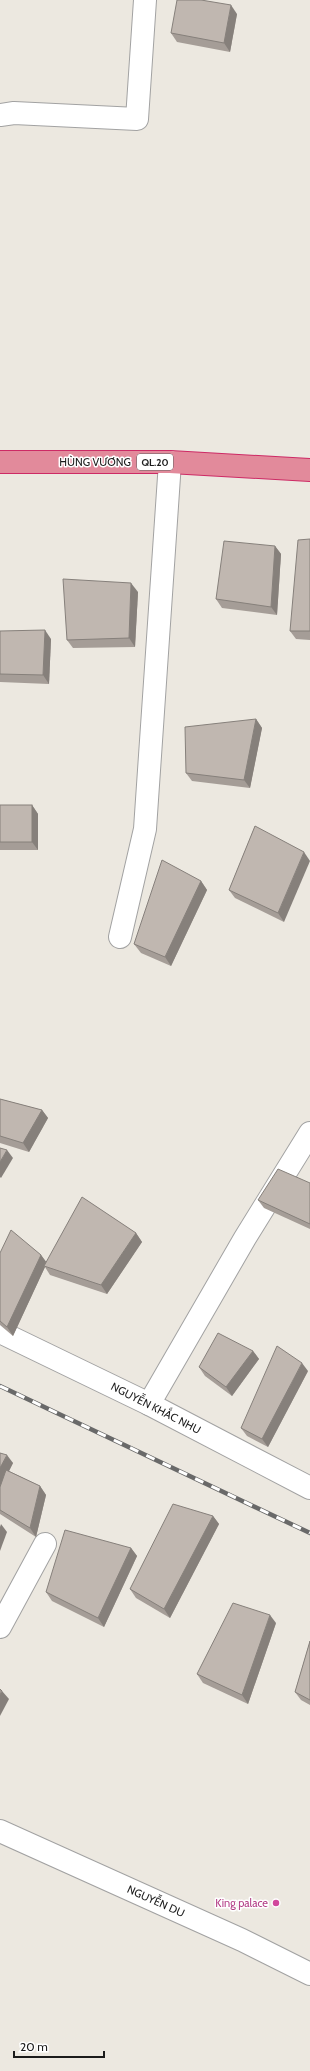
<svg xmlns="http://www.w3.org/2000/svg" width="310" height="2071" viewBox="0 0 310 2071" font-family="Cabin,sans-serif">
  <rect width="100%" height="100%" fill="#ece8e0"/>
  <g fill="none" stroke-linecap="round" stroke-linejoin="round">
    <defs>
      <g id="minor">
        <path d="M0,115L14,113L137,119L145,0"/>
        <path d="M120,937L145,829L170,462"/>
        <path d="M0,1332L149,1404L310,1488"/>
        <path d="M149,1404L245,1238L310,1133"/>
        <path d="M0,1627L45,1544"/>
        <path d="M0,1831L242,1940L310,1974"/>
      </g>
      <path id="highway" d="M0,462H170L310,470"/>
    </defs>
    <use href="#minor" stroke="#a2a2a2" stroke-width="24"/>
    <use href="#highway" stroke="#cd2a65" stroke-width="24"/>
    <use href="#minor" stroke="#fff" stroke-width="22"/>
    <use href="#highway" stroke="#e28a9b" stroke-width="22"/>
    <defs>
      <path id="rail" d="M0,1386L310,1533"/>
    </defs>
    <use href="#rail" stroke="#696969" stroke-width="4.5"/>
    <use href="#rail" stroke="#fff" stroke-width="3" stroke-dasharray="9" stroke-linecap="butt"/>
  </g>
  <g fill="#a59d97">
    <path d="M237,14L230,52L177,42L171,33Z"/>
    <path d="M310,539V640L296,639L290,631Z"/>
    <path d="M275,546L281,554L277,615L222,608L216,599Z"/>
    <path d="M138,592L135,647L73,648L67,640Z"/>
    <path d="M0,631L51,639L49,684L0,682Z"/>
    <path d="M256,719L262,728L250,788L192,781L186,773Z"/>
    <path d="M0,805H32L38,814V850H0Z"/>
    <path d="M255,826L284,922L235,898L229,890Z"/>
    <path d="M201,881L207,890L171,966L141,953L134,944Z"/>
    <path d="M0,1099L42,1110L48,1118L29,1152L0,1143Z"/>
    <path d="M310,1183V1229L264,1208L258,1200Z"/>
    <path d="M136,1233L142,1242L107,1294L50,1275L45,1267L13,1336L0,1325V1253L41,1255L46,1262Z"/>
    <path d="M253,1351L259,1359L232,1396L205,1376L199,1367Z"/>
    <path d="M308,1371L268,1447L247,1436L241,1428Z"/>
    <path d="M0,1453L13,1463L9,1471L40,1486L46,1495L36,1537L0,1514Z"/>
    <path d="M213,1516L219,1524L170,1618L136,1598L130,1589Z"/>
    <path d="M131,1548L137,1556L104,1627L52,1601L46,1592Z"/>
    <path d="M276,1623L248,1704L203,1683L197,1674Z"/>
    <path d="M310,1641V1705L301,1700L295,1692Z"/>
  </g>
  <g fill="#86807b">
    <path d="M231,5L237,14L230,52L224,43Z"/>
    <path d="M275,546L281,554L277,615L271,607Z"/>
    <path d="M131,583L138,592L135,647L129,638Z"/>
    <path d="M45,630L51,639L49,684L43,675Z"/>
    <path d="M256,719L262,728L250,788L244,780Z"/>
    <path d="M32,805L38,814V850L32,842Z"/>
    <path d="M304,852L310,861L284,922L278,913Z"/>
    <path d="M201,881L207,890L171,966L165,957Z"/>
    <path d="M42,1110L48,1118L29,1152L23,1143Z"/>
    <path d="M7,1150L13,1158L1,1178L0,1177V1162Z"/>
    <path d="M136,1233L142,1242L107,1294L101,1285Z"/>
    <path d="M41,1255L47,1263L44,1266L45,1267L13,1336L7,1327Z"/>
    <path d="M253,1351L259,1359L232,1396L226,1387Z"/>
    <path d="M302,1363L308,1371L268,1447L262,1439Z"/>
    <path d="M7,1455L13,1463L0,1489V1468Z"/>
    <path d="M40,1486L46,1495L36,1537L30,1528Z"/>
    <path d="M213,1516L219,1524L170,1618L164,1609Z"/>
    <path d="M1,1524L7,1532L0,1551V1527Z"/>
    <path d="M131,1548L137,1556L104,1627L98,1618Z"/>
    <path d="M270,1615L276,1623L248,1704L242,1695Z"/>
    <path d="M2,1691L9,1699L0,1716V1695Z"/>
  </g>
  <g fill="#c0b7b0" stroke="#86807b">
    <path d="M177,0H201L231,5L224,43L171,33Z"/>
    <path d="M310,539V631H290L298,540Z"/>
    <path d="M224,541L275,546L271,607L216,599Z"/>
    <path d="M63,579L131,583L129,638L67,640Z"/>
    <path d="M45,630L43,675L0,674V631Z"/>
    <path d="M256,719L244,780L186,773L185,727Z"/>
    <rect x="0" y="805" width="32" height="37"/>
    <path d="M255,826L304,852L278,913L229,890Z"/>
    <path d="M162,860L201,881L165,957L134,944Z"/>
    <path d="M0,1099L42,1110L23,1143L0,1136Z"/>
    <path d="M0,1148L7,1150L0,1162Z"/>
    <path d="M278,1169L310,1183V1224L258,1200Z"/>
    <path d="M82,1197L136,1233L101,1285L44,1266Z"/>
    <path d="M11,1230L41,1255L7,1327L0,1321V1253Z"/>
    <path d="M218,1333L253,1351L226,1387L199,1367Z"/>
    <path d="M277,1346L302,1363L262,1439L241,1428Z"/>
    <path d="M0,1453L7,1455L0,1468Z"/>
    <path d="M6,1470L40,1486L30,1528L0,1510V1487Z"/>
    <path d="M173,1504L213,1516L164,1609L130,1589Z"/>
    <path d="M65,1530L131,1548L98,1618L46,1592Z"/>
    <path d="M233,1603L270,1615L242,1695L197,1674Z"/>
    <path d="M310,1641V1700L295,1692Z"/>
    <path d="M0,1689L2,1691L0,1695Z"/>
  </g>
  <circle fill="#d1479c" stroke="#fff" stroke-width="1.5" cx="276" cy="1903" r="4"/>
  <g text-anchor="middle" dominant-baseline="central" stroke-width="3" stroke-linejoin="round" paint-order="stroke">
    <rect fill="#fff" stroke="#5f5f5f" stroke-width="1" x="137" y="454" width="36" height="16" rx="3"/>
    <g font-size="10" font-weight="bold" fill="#1b1b1b">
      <text x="155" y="462">QL.20</text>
    </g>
    <g font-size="11" fill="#1b1b1b" stroke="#fff">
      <text x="95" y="462">HÙNG VƯƠNG</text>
      <text transform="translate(156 1408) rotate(27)">NGUYỄN KHẮC NHU</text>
      <text transform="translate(156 1901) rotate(24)">NGUYỄN DU</text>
    </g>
    <g font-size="11" fill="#b23c85" stroke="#fff" text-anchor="end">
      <text x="268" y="1903">King palace</text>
    </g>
  </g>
  <path d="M14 2051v6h90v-6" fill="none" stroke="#1b1b1b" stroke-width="2"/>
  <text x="20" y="2051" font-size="12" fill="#1b1b1b" stroke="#ffffff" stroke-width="3" paint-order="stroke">20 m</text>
</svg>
